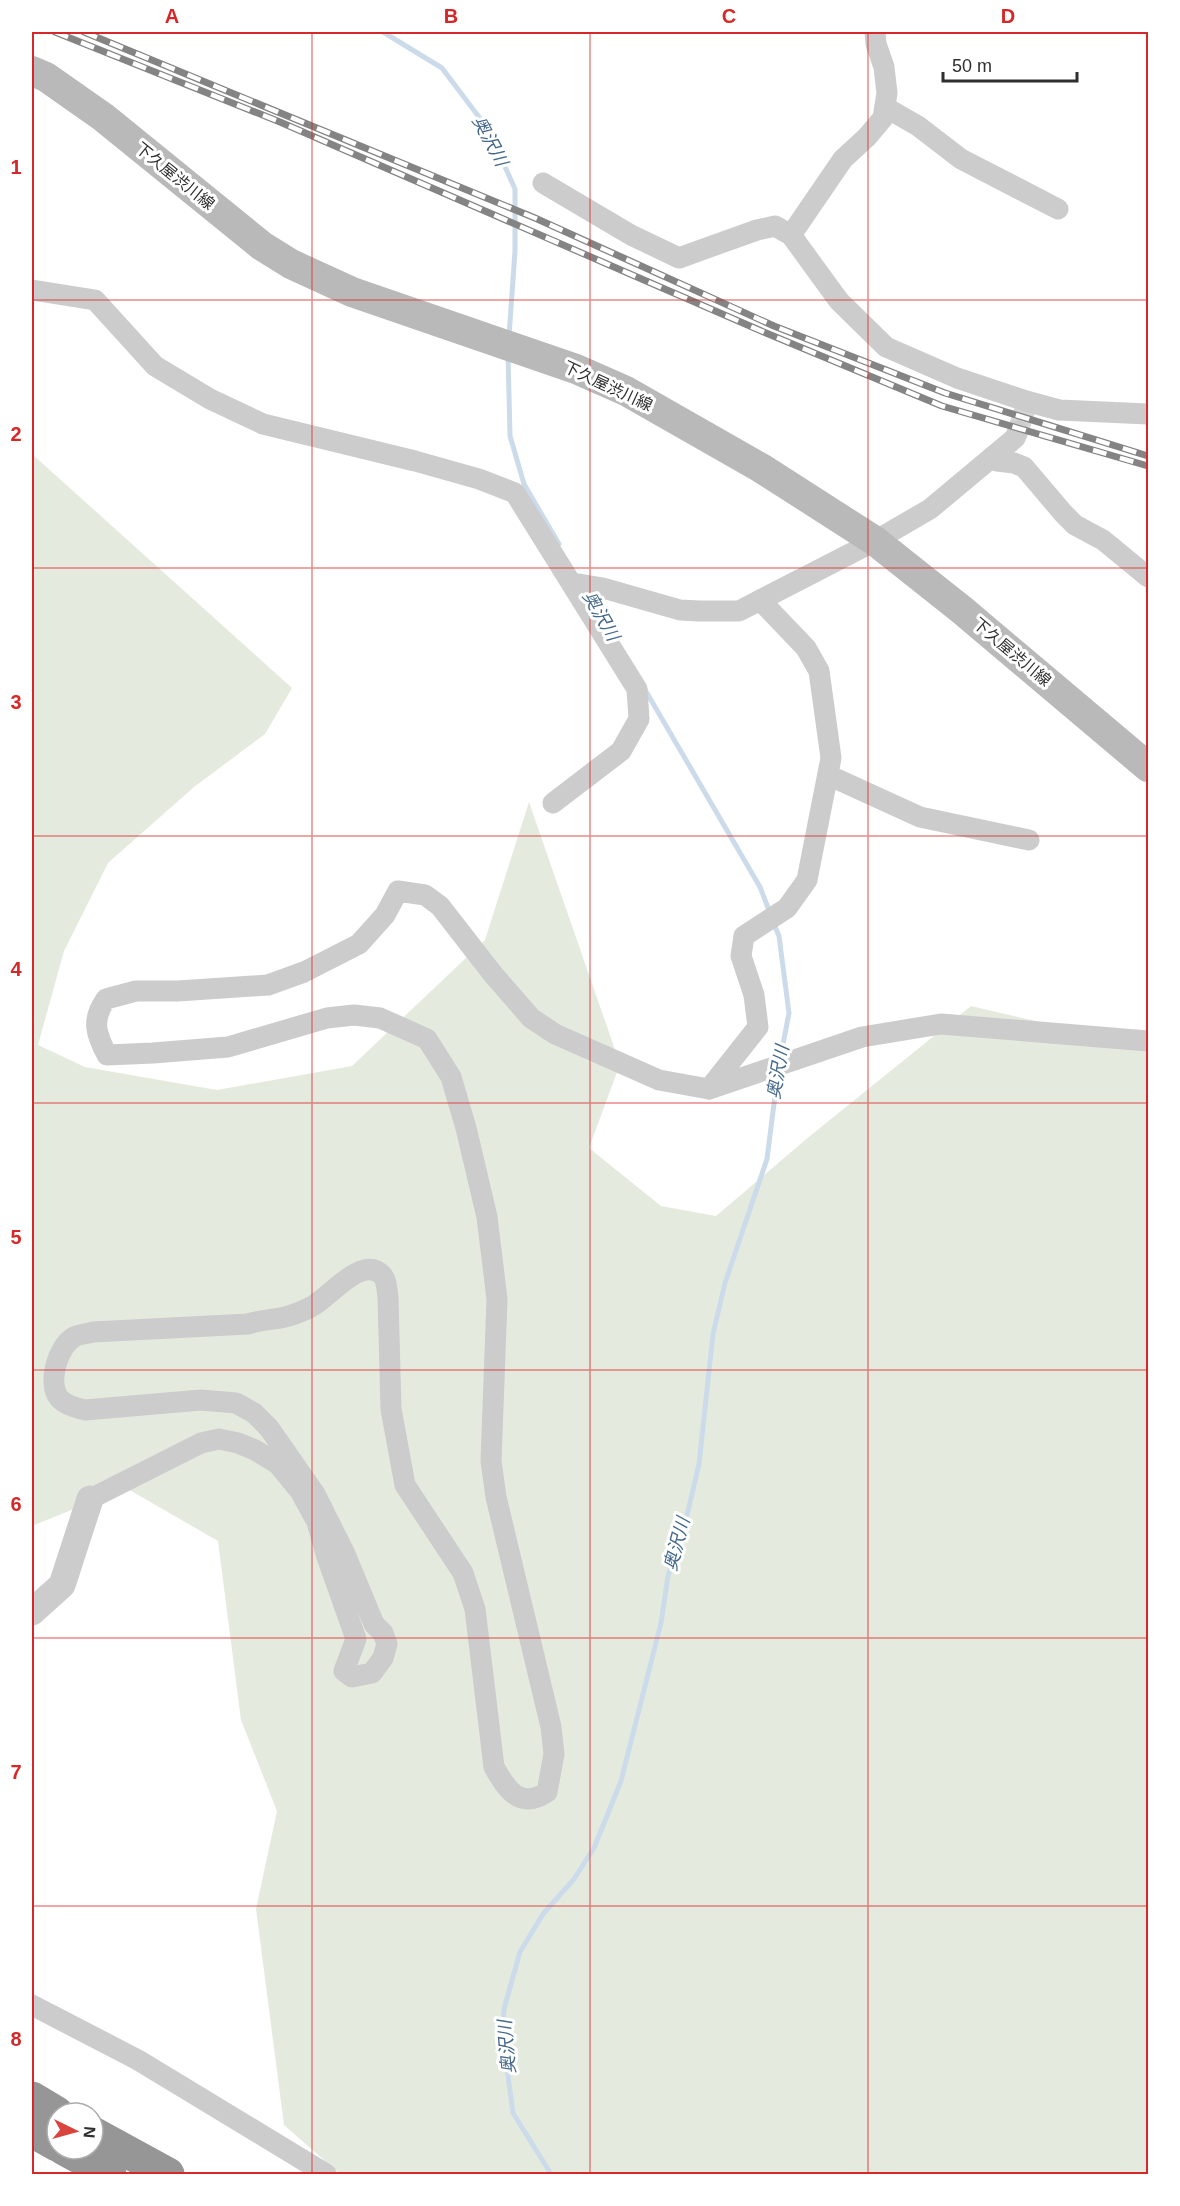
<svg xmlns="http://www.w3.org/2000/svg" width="1180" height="2206" viewBox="0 0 1180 2206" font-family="Arial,'Noto Sans JP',sans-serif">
  <rect width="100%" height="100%" fill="#fff"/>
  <path fill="#e4ebde" d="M32,454L292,688L265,734L194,787L108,863L64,951L38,1045L85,1067L217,1090L352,1066L485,940L529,802L620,1064L589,1148L661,1206L716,1216L810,1136L971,1006L1148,1047V2174H340L284,2125L256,1909L277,1811L241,1720L218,1541L126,1488L32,1526Z"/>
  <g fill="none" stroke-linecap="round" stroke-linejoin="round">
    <g stroke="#ccdbea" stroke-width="5">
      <path d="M383,32L442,68L488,129L515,189V251L509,336"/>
      <path d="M508,354L510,436L524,484L559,544"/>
      <path d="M644,688L760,887L770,913"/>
      <path d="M773,922L779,936L789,1013L780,1060"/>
      <path d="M551,2174L513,2113L505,2053L503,2024L504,2009L520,1952L543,1914L574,1879L594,1848L621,1781L661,1623L668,1576L688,1511L699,1464L713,1334L725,1283L767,1159L778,1072"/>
    </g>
    <path stroke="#d5d5d5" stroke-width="21" stroke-dasharray="21 10" stroke-linecap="butt" d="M1018,431L1025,409"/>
    <g stroke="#ccc" stroke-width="21">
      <path d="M885,107L918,126L961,159L1058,209"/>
      <path d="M543,183L631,235L679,258L757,230L775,226L791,235L843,159L867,137L883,118L887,93L884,67L876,44L875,32"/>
      <path d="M791,235L839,301L886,347L957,378L1026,401L1059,410L1148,414"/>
      <path d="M32,290L95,300L155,366L210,399L263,424L415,461L479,479L515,493L637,689L639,719L621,751L553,803"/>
      <path d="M992,457L997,461L1014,463L1024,467L1063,513L1075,525L1103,540L1148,577"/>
      <path d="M573,583L603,588L680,610L699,611H739L875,541L930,509L1015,438L1018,431"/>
      <path d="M828,775L920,817L1029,840"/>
      <path d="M709,1089L758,1027L754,995L741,956L744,936L787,908L807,880L831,758L819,671L806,648L760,600"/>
      <path d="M90,1499L201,1443L219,1439L238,1443L255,1450L278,1464L300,1491L317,1522L327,1557L356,1639L344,1671L352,1677L372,1673L383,1658L387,1644L383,1633L374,1624L345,1554L315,1494L269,1428L254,1413L236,1403L201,1400L85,1410C76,1408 65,1405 59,1398C47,1382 58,1346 74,1337C79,1334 87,1334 93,1332L248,1324C260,1320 272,1320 285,1317C293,1315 303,1311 311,1307C328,1299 362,1254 382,1275C387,1280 387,1291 388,1298L391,1409L405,1485L463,1573L475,1609L494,1767C507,1790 520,1810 547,1792L554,1754L551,1727L496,1497L491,1461L497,1299L487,1217L466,1128L451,1077L427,1039L380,1018L354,1015L327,1018L228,1047L153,1053L107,1055C96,1034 91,1020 106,999L136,991H178L268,985L304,972L359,944L385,915L398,891L425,895L440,906L492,973L531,1018L555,1034L659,1080L709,1089L862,1037L941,1024L1148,1041"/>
      <path d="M32,2005L138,2060L326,2174"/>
    </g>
    <path stroke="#ccc" stroke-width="27" d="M32,1612L62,1585L90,1499"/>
    <path stroke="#b9b9b9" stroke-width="30" d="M32,71L46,77L103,117L262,246L291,264L352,292L576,369L626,391L761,468L875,541L962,610L1148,767"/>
    <g stroke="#969696" stroke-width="33">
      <path d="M32,2098L57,2113"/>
      <path d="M32,2131L57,2145"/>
      <path d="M93,2133L168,2174"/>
      <path d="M64,2149L110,2174"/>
    </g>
    <defs>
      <g id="rail">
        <path d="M55,32L280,122L766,333L942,406L1148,466"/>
        <path d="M84,32L535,218L774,326L945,393L1148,456"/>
      </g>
    </defs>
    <use href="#rail" stroke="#848484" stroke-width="7"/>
    <use href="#rail" stroke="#fff" stroke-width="4.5" stroke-dasharray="14" stroke-linecap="butt"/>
  </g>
  <path fill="none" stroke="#d62828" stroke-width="1.5" stroke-opacity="0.55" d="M312,32V2174M590,32V2174M868,32V2174M32,300H1148M32,568H1148M32,836H1148M32,1103H1148M32,1370H1148M32,1638H1148M32,1906H1148"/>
  <g text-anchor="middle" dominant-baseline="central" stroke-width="6" stroke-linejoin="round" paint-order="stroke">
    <g font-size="16" fill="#2f2f2f" stroke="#fff">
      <text transform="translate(175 176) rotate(39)">下久屋渋川線</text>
      <text transform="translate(608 386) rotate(25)">下久屋渋川線</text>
      <text transform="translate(1012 652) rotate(40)">下久屋渋川線</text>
    </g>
    <g font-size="18" font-style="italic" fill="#43688c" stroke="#fff">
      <text transform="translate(490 141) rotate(62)">奥沢川</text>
      <text transform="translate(601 616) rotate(60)">奥沢川</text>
      <text transform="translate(778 1072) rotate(-80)">奥沢川</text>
      <text transform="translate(677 1544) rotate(-75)">奥沢川</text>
      <text transform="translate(507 2047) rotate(-95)">奥沢川</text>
    </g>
  </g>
  <rect width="1180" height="2206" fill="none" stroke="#ffffff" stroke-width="66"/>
  <g transform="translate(75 2131) rotate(95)"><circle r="28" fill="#ffffff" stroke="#acacac" stroke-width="1.5"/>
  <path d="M0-4.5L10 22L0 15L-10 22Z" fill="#d9443f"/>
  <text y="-9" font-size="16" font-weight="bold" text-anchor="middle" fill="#2f2f2f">N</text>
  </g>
  <path d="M943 72v9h134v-9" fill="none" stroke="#2f2f2f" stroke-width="3"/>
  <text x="952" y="72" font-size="18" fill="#2f2f2f" stroke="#ffffff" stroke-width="4.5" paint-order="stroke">50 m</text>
  <rect x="33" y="33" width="1114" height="2140" fill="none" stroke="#d62828" stroke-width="2"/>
  <g font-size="20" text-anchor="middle" font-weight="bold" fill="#d62828">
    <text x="172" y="23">A</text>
    <text x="451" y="23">B</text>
    <text x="729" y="23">C</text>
    <text x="1008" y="23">D</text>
    <text x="16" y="174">1</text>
    <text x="16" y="441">2</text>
    <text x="16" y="709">3</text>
    <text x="16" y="976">4</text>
    <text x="16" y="1244">5</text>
    <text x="16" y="1511">6</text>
    <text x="16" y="1779">7</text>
    <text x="16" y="2046">8</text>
  </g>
</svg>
